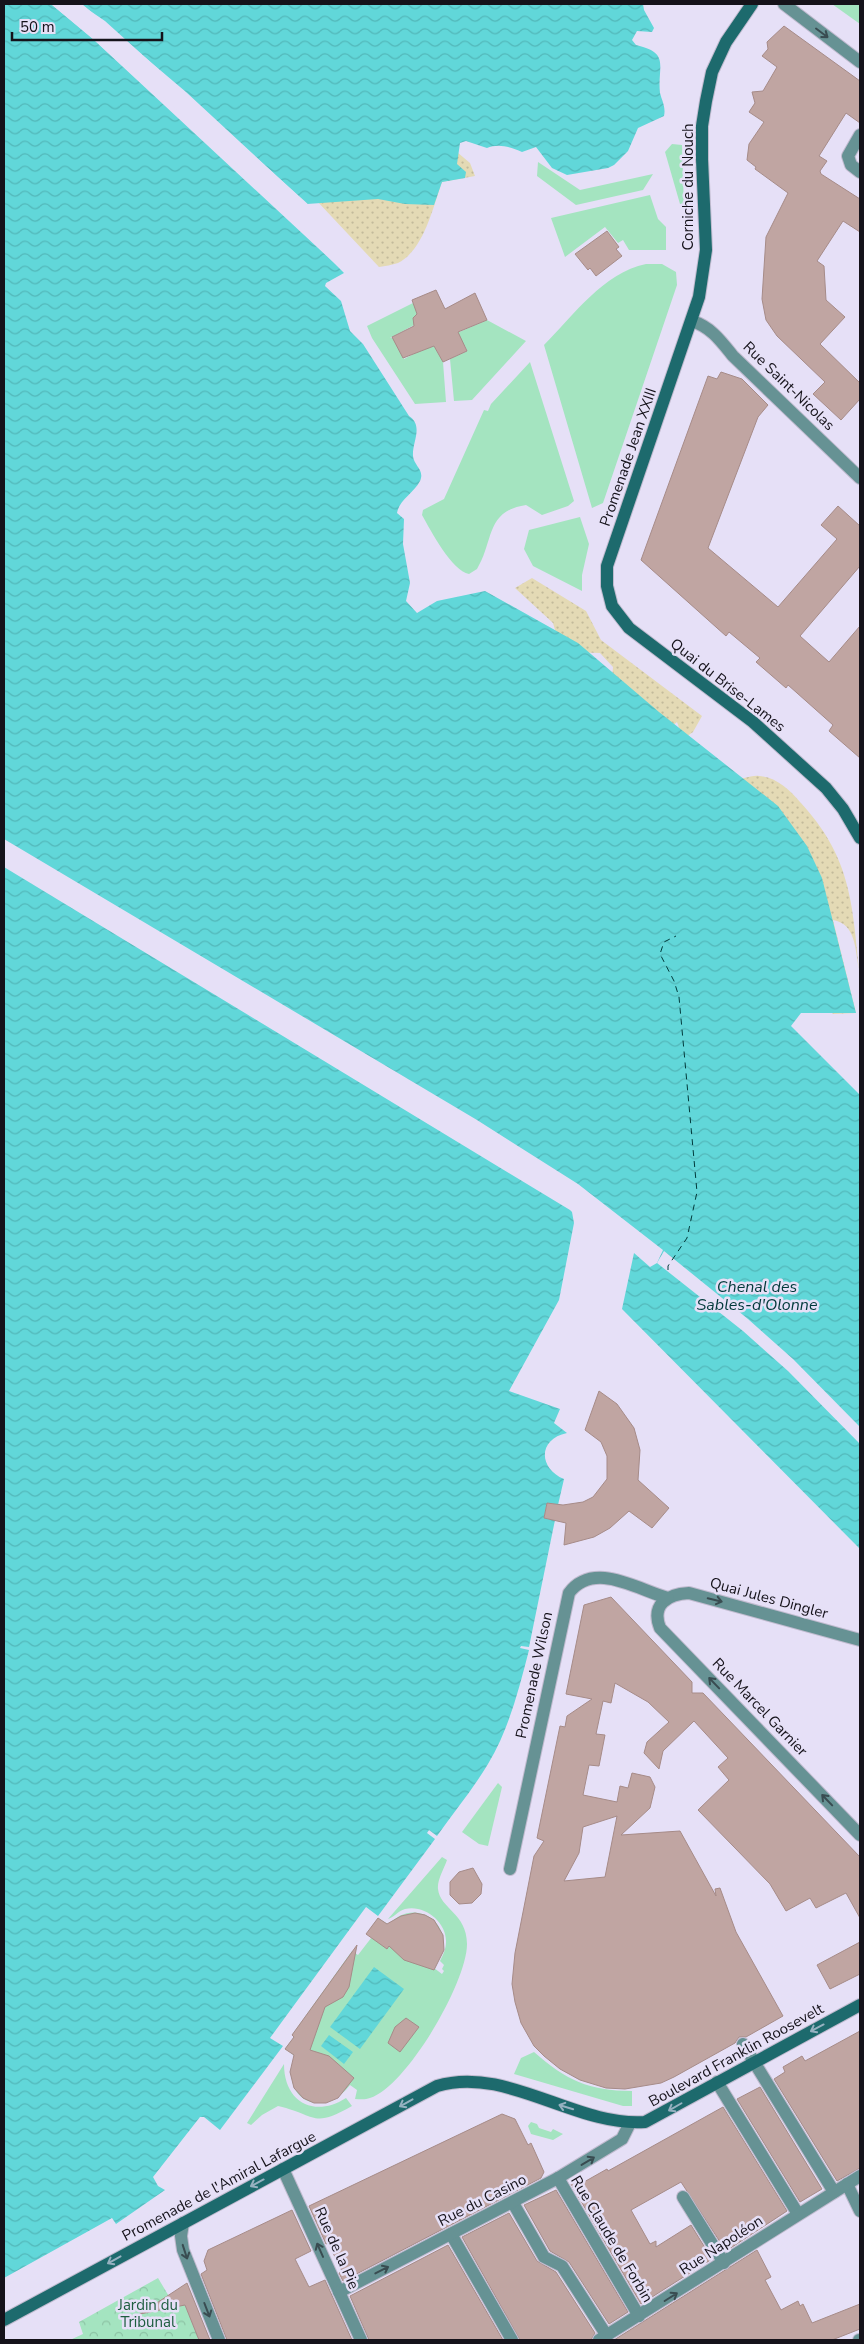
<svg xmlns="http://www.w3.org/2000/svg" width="864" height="2344" viewBox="0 0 864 2344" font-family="'Nunito Sans',sans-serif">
  <defs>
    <pattern id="sand-dots" width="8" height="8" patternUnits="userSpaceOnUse" patternTransform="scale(1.25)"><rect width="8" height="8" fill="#e4dab5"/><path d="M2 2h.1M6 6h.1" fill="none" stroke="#c3ba9b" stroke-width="1.8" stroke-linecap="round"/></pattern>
    <pattern id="park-crowns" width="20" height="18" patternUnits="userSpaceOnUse" patternTransform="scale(1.25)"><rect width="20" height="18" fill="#a4e4c0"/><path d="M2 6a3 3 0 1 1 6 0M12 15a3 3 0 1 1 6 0" fill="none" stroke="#8cc3a4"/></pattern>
    <pattern id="water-waves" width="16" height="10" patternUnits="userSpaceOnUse" patternTransform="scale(1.25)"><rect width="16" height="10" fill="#61d7d9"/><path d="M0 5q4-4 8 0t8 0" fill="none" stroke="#53b8ba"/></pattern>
  </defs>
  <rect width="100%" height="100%" fill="#e6e0f7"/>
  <g fill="#a4e4c0">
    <path d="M832,4H860V24Z"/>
    <path d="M672,144L682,145L684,209L680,204L665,152Z"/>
    <path d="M538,162L580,190L653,174L643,190L576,205L537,176Z"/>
    <path d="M650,195L658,219L666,227V250H629L623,240L618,243L605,227L565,257L551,218Z"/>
    <path d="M646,264H662L676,272L677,285L603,503L592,508L544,345C574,315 603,273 646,264Z"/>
    <path d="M413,303L420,315L416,324L390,338H393L404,359L433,344L443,362L446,402L415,404L372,338L367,326Z"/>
    <path d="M487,320L526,341L472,400L454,401L450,359L467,351L465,346L462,347L457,333Z"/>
    <path d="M530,362L574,501L568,506L542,515L526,505C485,511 494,542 477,569L469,574C452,571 431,531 422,515L423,510L444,499L484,410L488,411L491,404Z"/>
    <path d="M580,517L589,544L582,575V591L533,566L524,549L529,530Z"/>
    <path d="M498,1783L502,1787L488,1846L479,1844L462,1832Z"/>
    <path d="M442,1857L447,1860C444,1869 437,1880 438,1889C440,1909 467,1913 467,1944C467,1982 407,2086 370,2098C365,2100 360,2099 355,2099L357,2090L350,2085C322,2121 279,2099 295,2056L285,2049L294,2037L292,2035L352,1951L358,1955L375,1933L370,1929L378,1918L389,1925C412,1895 464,1923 434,1968L442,1974L444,1971L442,1969L444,1965L440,1961C443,1955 446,1949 446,1942C447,1922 424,1904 405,1909C398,1911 393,1918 388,1919Z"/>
    <path d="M534,2052C566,2080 589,2091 632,2091V2106H623L514,2074L521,2058Z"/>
    <path d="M284,2064C284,2103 315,2118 346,2098L352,2106C312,2129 317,2115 278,2106L262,2115L251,2125L247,2123Z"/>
    <path d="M531,2122L537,2124L539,2128L551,2132L553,2129L563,2134L553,2140L531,2134L528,2126Z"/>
  </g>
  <g fill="url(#sand-dots)">
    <path d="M438,136L470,163L475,176L442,182C433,207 424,250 398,263C392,265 385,266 379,267L301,184Z"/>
    <path d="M532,578L586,611L601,640L702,716L693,732L683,739L677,722L664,733L732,781C740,780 751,775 759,776C776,777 790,790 800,802C850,856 852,900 859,969C855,949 856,924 833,920L856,1013L833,1014L611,691L613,667L600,653L570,652L558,640L553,623L515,588Z"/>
  </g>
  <path fill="url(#park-crowns)" d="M158,2278L170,2298L185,2305L199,2340H70L83,2334L79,2322Z"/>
  <g fill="url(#water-waves)">
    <path d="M4,4H51L91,37L298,226L344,273L326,283L325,286L341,301L350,331L363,344L409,416C424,426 412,442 413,456C414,466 425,470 420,481C414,493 399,500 397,513L404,519L403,544L410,583L406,601L417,613L437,601L485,591L578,643L659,712L778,806L807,846L822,878L856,1013H801L791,1026L860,1095V1549L622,1309L634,1253L650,1267L657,1263L663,1250L578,1184L477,1120L4,839Z"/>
    <path d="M82,4H643L644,10L654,28L652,32L637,31L632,40L636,45C671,53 657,66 660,93C662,101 666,107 664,116L638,128L628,151L614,165L608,168L567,175L552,168L536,147L522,152C511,147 498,143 487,148L466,141L460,143L457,164L466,172L465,178L442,182L434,205L405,204L378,199L307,204L186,92Z"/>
    <path d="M4,867L570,1210L572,1212L574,1223L559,1300L509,1391L560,1409L554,1423L567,1433C538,1439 538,1468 564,1479L558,1505L547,1503L544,1518L555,1520L529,1647L521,1646L520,1648L529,1650C519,1689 509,1729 488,1764C473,1789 454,1812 437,1836L429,1830L427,1833L435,1839L378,1916L366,1907L270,2038L283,2046L220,2130L204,2117H200L153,2177L158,2186L165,2190L116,2224L112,2218L4,2278Z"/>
    <path d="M374,1967L404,1989L360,2049L330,2027Z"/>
    <path d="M329,2035L353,2052L344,2064L321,2046Z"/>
  </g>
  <g fill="#e6e0f7">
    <path d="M51,4H55L145,80L300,224L346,271V274L94,40Z"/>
    <path d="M80,4L105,21L310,206L306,205L185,93Z"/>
    <path d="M664,1251L748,1319L793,1359L860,1427V1444L788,1371L743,1331L657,1263Z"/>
  </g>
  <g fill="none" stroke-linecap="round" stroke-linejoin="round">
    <path stroke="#00393a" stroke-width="1" stroke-dasharray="6 5" stroke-linecap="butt" d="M668,1270V1266L687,1238L697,1192L679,997L674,981L660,954L664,942L676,936"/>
  </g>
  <g fill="#c0a5a2" stroke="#a68b88" fill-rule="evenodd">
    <path d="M784,26L860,81V123L846,113L819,156L827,161L820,171L821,174L860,199V232L843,221L817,261L824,266L826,300L845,317L820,344L860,383V399L841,420L813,394L825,382L777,336L766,320L762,299L766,237L788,193L755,169L756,167L747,160L749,144L764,122L749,112L755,103L752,92L763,91L777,67L762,56L768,49L767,42Z"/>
    <path d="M607,231L619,247L616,249L622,256L596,276L590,268L588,270L575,254Z"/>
    <path d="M436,290L445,309L475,293L487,320L458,332L467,351L443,362L434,346L403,358L392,337L414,326L413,318L417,314L412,300Z"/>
    <path d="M721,372L742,379L768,405L758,417L708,548L778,607L837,539L821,525L838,506L860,526V566L800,636L829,662L860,626V758L829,731L833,725L788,685L786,688L756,662L760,658L729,632L726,636L641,560L708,376L717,379Z"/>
    <path d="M599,1391L617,1404L634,1428L640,1450L638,1480L669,1508L652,1528L629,1511L610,1528L594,1537L564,1545L566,1523L544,1518L547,1503L563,1505L583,1502L593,1497L607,1479V1456L601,1442L585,1430Z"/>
    <path d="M611,1597L692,1682V1693H703L860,1857V1918L846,1893L816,1908L810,1898L786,1911L770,1884L698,1810L729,1780L718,1767L728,1758L694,1721L663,1751L659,1769L644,1753L647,1742L669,1722L648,1702L615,1683L611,1703L603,1701L596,1734L605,1735L599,1766L589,1765L583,1795L617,1802L620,1786L628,1788L632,1773L650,1777L655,1787L650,1808L621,1835L680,1831L716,1896L715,1889L720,1888L736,1932L783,2016L746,2037H739L735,2043L674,2077L661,2083L625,2089L606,2088L580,2080L560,2069L544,2056L534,2046L521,2023L515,2002L512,1984L515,1953L534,1856L544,1841L537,1838L560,1726L565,1727L567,1716L592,1699L566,1694L584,1605ZM617,1816L605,1877L564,1881L579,1853L583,1827Z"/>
    <path d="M473,1868L482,1884L481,1894L472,1903L459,1904L450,1895V1882L459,1872Z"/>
    <path d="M415,1913L425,1915L434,1920L443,1935L444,1950L434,1970L404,1960L389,1946L387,1949L366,1934L378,1918L387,1924L401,1916Z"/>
    <path d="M860,1942V1974L830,1989L817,1965Z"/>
    <path d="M357,1945L349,1987L343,1997L325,2007L310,2050L329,2056L354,2078L338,2098L326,2103H314L303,2098L294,2088L290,2072L294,2055L285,2049L294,2037L292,2035Z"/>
    <path d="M406,2018L419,2027L400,2052L388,2043L395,2027Z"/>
    <path d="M860,2031V2168L837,2181L774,2079L785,2072L783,2067L802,2056L805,2061Z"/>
    <path d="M760,2087L822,2189L800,2202L737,2099Z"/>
    <path d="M723,2107L787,2211L726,2251L681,2182L631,2210L650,2244L656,2241V2247L691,2225L712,2259L641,2304L571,2184L583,2179L584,2182L607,2169L608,2171Z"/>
    <path d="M502,2114L515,2119L528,2145L531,2143L544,2172L541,2178L343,2281L339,2273L342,2271L328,2243L326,2244L309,2206Z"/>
    <path d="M556,2190L628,2312L609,2324L569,2262L550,2251L524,2205Z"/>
    <path d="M292,2210L311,2251L295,2259L309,2287L325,2280L352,2340H227L201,2274L207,2270L204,2261L208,2250Z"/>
    <path d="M509,2213L537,2261L556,2272L595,2333L591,2340H520L462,2237Z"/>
    <path d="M448,2245L503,2340H369L350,2296Z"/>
    <path d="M757,2250L771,2277L765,2280L781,2310L798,2301L800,2306L803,2304L812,2323L860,2304V2329L832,2340H614Z"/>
    <path d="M187,2283L210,2340H199L185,2305L140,2314Z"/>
  </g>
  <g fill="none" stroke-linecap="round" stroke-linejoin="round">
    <defs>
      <g id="street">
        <path d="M784,4L860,62"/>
        <path d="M860,135L848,156L851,165L860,172"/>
        <path d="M692,321C711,327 721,341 733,356L860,478"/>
        <path d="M860,1640L689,1593C667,1594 651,1605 660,1628L860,1835"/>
        <path d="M510,1869L569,1593C594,1560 638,1590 668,1598"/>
        <path d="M743,2044L834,2192"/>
        <path d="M717,2082L798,2214"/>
        <path d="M283,2169L361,2340"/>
        <path d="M558,2178L639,2316"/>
        <path d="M847,2184L860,2211"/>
        <path d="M683,2197L724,2263"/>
        <path d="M513,2203L544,2257L562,2266L607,2336"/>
        <path d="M183,2223L181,2236L183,2250L219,2340"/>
        <path d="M451,2234L512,2340"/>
        <path d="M339,2292L558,2178L622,2139L630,2123"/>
        <path d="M599,2340L860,2176"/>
        <path d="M859,2340H860"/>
      </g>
      <g id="secondary">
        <path d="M752,4L726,42L712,72L706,101L702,126V159L706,250L699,297L607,566V586L612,606L629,628L753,722L826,788L843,809L860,838"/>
        <path d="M4,2320L437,2086C506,2065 576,2127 645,2122L860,2005"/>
      </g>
    </defs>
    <use href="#street" stroke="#c0bbcf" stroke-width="14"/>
    <use href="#secondary" stroke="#c0bbcf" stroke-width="14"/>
    <use href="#street" stroke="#669294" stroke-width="12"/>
    <use href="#secondary" stroke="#1d6a6d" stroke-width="12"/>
  </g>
  <defs><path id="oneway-shaft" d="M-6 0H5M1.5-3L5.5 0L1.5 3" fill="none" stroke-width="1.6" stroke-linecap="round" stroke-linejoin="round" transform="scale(1.25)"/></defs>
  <g stroke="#394c51">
    <use href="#oneway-shaft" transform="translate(822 33) rotate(37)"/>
    <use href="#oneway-shaft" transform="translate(715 1600) rotate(14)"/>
    <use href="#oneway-shaft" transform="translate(714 1683) rotate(-134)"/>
    <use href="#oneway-shaft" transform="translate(827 1800) rotate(-134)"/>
    <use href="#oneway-shaft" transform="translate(588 2161) rotate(-31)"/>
    <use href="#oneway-shaft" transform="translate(320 2250) rotate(-114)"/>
    <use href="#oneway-shaft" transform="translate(185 2252) rotate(72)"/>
    <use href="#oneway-shaft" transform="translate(382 2270) rotate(-27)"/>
    <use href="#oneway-shaft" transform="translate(671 2297) rotate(-32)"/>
    <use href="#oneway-shaft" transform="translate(207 2310) rotate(69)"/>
  </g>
  <g stroke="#96b1c0">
    <use href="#oneway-shaft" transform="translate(817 2028) rotate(152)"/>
    <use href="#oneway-shaft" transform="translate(406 2103) rotate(151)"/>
    <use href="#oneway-shaft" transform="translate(566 2107) rotate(-163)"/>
    <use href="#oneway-shaft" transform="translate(675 2107) rotate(150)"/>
    <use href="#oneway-shaft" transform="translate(257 2183) rotate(152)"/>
    <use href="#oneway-shaft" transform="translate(114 2260) rotate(151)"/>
  </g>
  <g text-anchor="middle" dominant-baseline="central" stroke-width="5" stroke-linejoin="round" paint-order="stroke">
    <g font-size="15" fill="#15121a" stroke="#e6e0f7">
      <text transform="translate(688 187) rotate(-90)">Corniche du Nouch</text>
      <text transform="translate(789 386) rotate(44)">Rue Saint-Nicolas</text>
      <text transform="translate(628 457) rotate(-71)">Promenade Jean XXIII</text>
      <text transform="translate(728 685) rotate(38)">Quai du Brise-Lames</text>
      <text transform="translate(769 1598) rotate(15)">Quai Jules Dingler</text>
      <text transform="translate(534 1675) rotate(-78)">Promenade Wilson</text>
      <text transform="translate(760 1707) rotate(46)">Rue Marcel Garnier</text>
      <text transform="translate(736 2055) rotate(-29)">Boulevard Franklin Roosevelt</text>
      <text transform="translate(219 2186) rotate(-28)">Promenade de l'Amiral Lafargue</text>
      <text transform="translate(482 2200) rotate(-27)">Rue du Casino</text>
      <text transform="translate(612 2239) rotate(59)">Rue Claude de Forbin</text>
      <text transform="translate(721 2245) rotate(-33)">Rue Napoléon</text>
      <text transform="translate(337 2248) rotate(66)">Rue de la Pie</text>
    </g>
    <g font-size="15" fill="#1d5d3f" stroke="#e6e0f7">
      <text x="148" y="2305">Jardin du<tspan x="148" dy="17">Tribunal</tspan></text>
    </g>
    <g font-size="16" font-style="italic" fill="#00393a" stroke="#e6e0f7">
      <text x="757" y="1287">Chenal des<tspan x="757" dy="18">Sables-d'Olonne</tspan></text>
    </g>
  </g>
  <rect width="864" height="2344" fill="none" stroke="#15121a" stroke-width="10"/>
  <path d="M12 32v8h150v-8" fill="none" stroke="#15121a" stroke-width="2.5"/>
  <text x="20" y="32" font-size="15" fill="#15121a" stroke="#e6e0f7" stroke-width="4" paint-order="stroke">50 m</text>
</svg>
